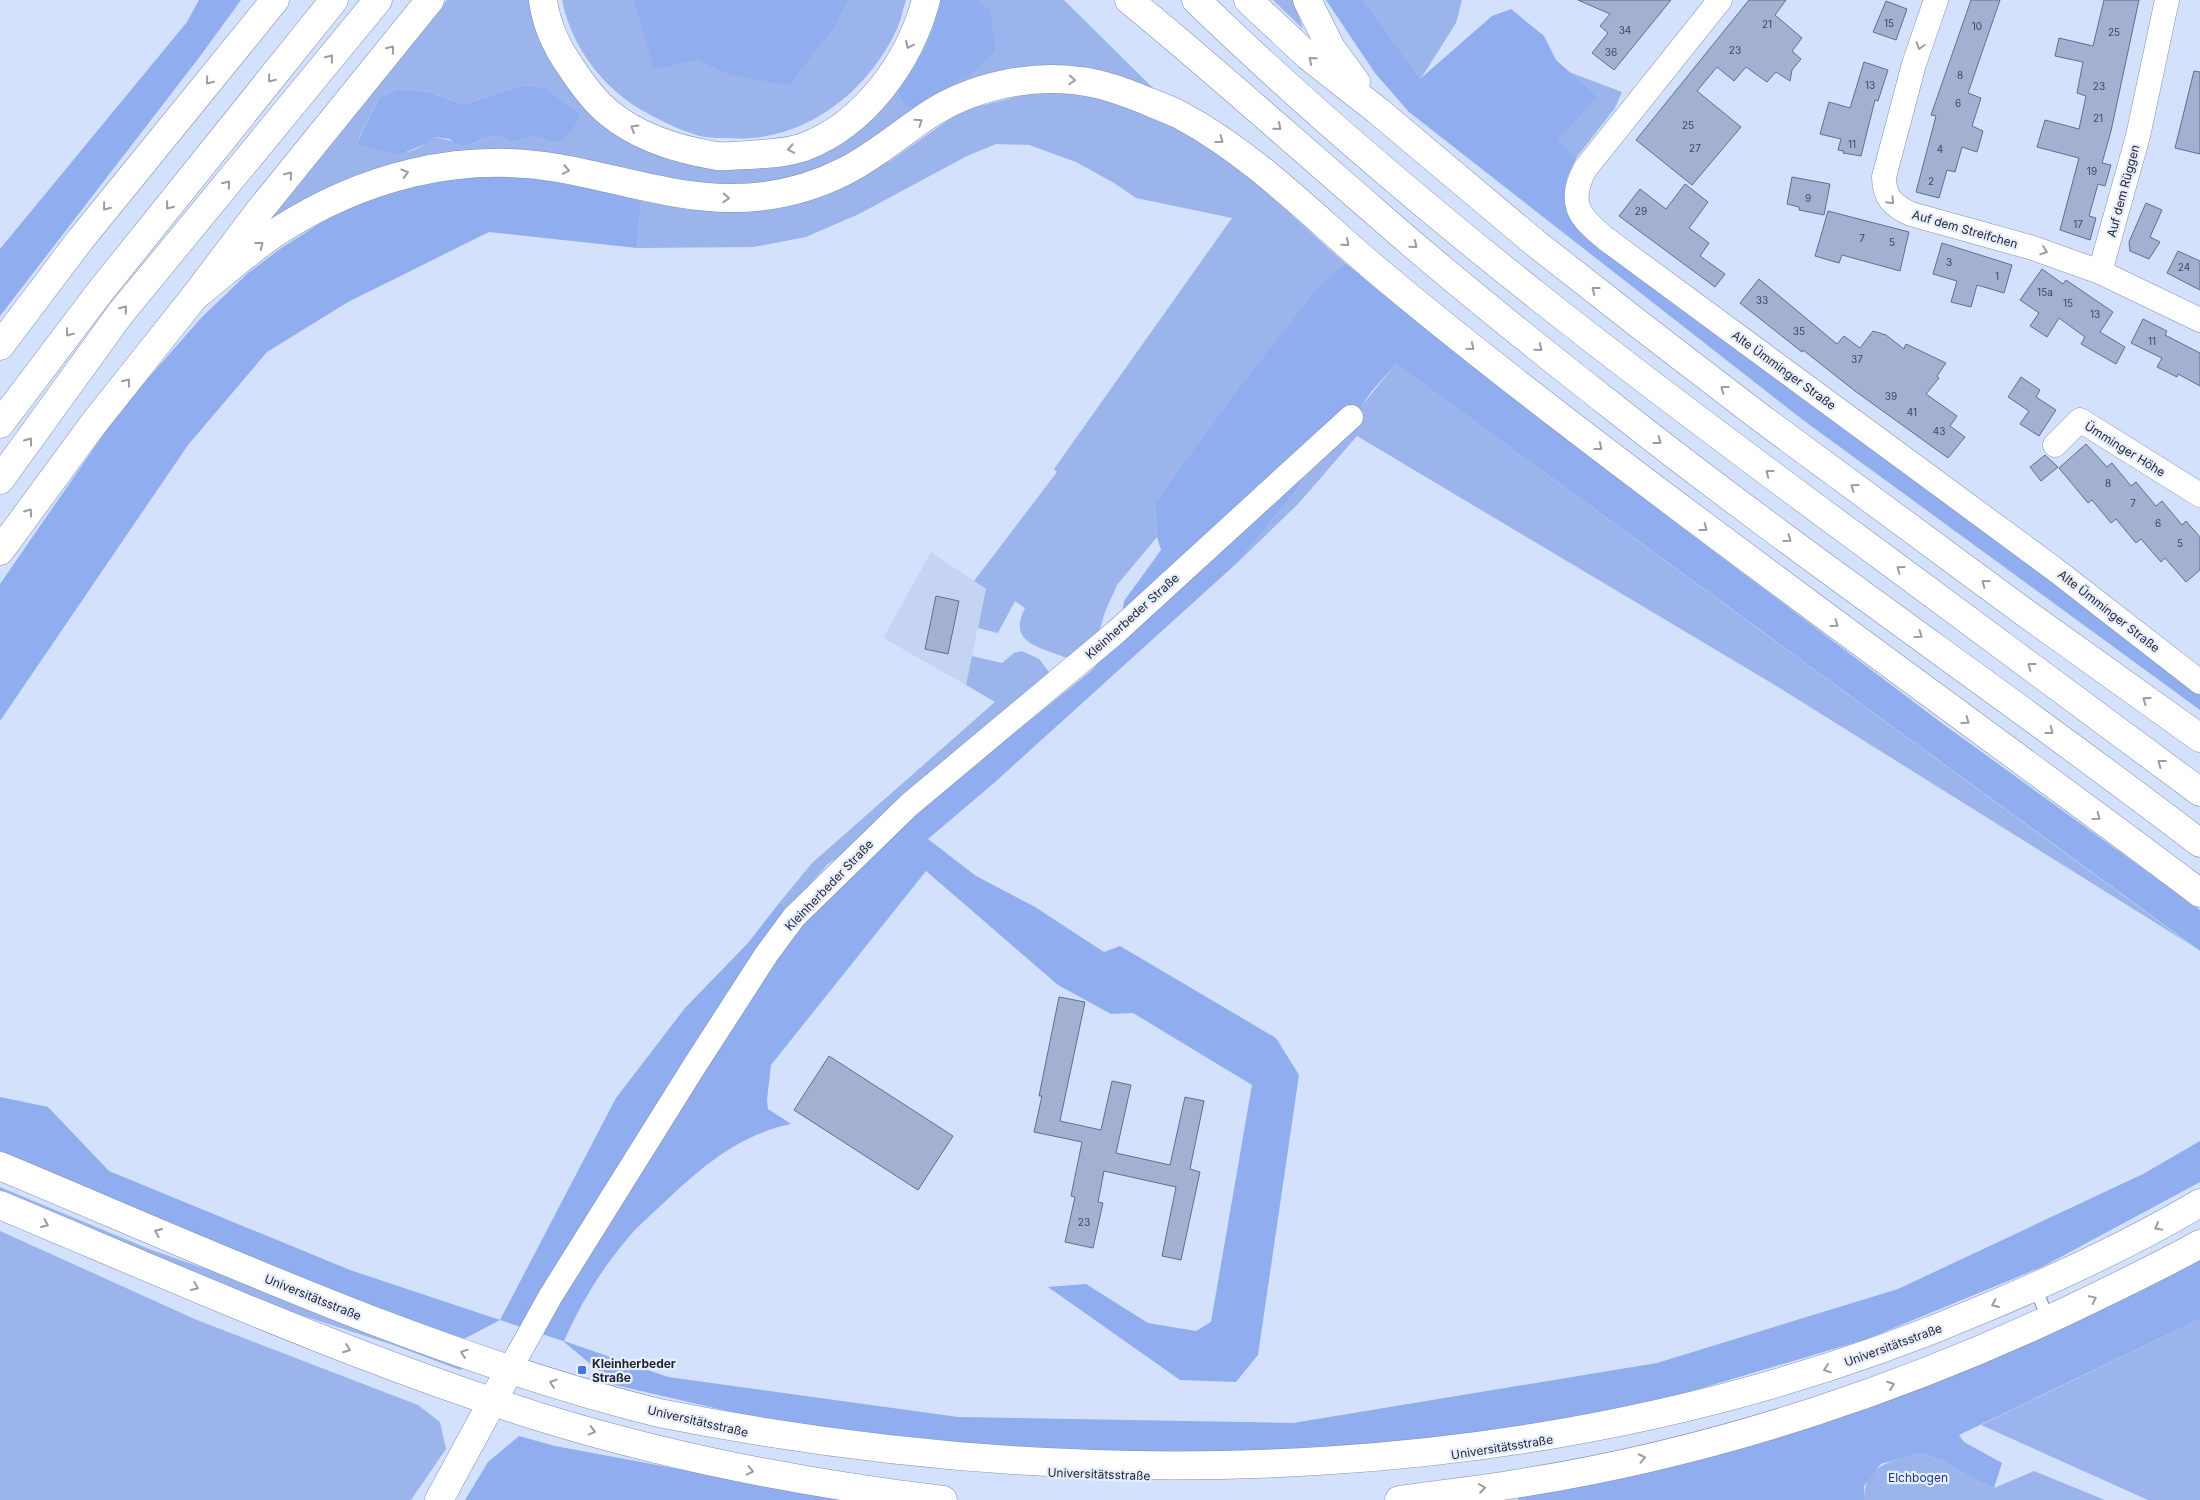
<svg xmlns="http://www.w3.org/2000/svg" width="2200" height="1500" viewBox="0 0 2200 1500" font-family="Inter,sans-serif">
  <rect width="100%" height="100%" fill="#d4e1fc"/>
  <path fill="#c6d4f4" d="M931,552L986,589L966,685L883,638Z"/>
  <g fill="#9bb4eb" fill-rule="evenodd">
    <path d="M447,0H533L542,32L670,156L832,144L936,0H941C934,33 920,63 900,91L915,107L933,95L990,9L979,0H1064L1157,92L1075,68L849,155L817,171L786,180L750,186L709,187L619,171L260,230ZM524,85L546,88L581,115L553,143L534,136L512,142L499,136L486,137L470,145L435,137C402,163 392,151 357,142L379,98L398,89L430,92L463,105Z"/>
    <path d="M562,0H906C903,9 901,20 897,29C866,95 801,144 727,138C718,138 708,138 700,136C679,130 657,119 638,108C600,84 571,45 562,0Z"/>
    <path d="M1273,0H1294L1303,29Z"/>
    <path d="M1363,0H1462L1456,23L1420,80Z"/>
    <path d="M1569,72L1622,92L1615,108L1577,157L1556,140L1598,97Z"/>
    <path d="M1056,91C1078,95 1103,96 1124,104C1211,133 1278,204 1345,263L1317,290L1233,395L1155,502L1157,537L1117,585L1105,612L1099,632L1068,657H1064C1039,647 1007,642 1025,608L1015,601L998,633L978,628L986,589L974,581L1057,472L1054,469L1232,218L1136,198L1114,183L1076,162L1029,145L996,144L967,156L859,214L806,237L754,247L637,248L641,201L685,209L741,212L802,202L847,184L890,161L954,116L972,108L1023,95Z"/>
    <path d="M1396,364L2191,945L1773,684L1357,436L1299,503L1237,563L1295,492L1316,461Z"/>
    <path d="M1022,651L1039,659L1049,672L1044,677L847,851L828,864L787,910L780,902L812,863L995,702L966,685L972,656L1002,663L1014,653Z"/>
    <path d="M0,1187L149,1249L212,1271L464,1368L460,1370L396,1346L270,1305L0,1193Z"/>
    <path d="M0,1231L197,1320L418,1405L440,1422L446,1449L411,1500H0Z"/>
    <path d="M2200,1319V1500H2148L1981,1425Z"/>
    <path d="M1918,1453L1943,1461L1977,1481L1994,1488L2034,1471L2105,1500H1864C1864,1465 1891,1461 1918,1453Z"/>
  </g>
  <g fill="#8fadef">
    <path d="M199,0H241L201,55L0,316V249L187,22Z"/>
    <path d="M634,0H848L834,27L789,85L730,75L698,60L654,69Z"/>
    <path d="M941,0H979L990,9L995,50L981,66L969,75L933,95L915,107H909L902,99L899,91C920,63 934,33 941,0Z"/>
    <path d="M1326,0H1363L1420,79L1492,16L1511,9L1544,36L1556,60L1598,97L1557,140L1577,157C1563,184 1561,190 1572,218L2200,693V710L1803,420L1409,112L1375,73Z"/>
    <path d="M524,85L546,88L581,115L568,135L553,143L534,136L512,142L499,136L486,137L470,145L456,144L450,139L435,137L426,144L401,154L385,152L357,143L379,98L398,89L430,92L463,105Z"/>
    <path d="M503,176L565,181L641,201L637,248L489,232L348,302L267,352L188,445L0,721V584L121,409L202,317L248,273L280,249L325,220L365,200L415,185L457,178Z"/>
    <path d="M1345,263L1683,528L1943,724L2200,910V951L1396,364L1371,392L1345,430L1316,461L1295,492L1237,563L994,783L928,839L976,876L1035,907L1104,952L1120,946L1276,1038L1299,1075L1258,1355L1236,1382L1180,1380L1048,1287L1086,1284L1148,1323L1196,1331L1211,1322L1252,1085L1133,1013L1111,1014L1058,985L926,871L771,1065L767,1100L768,1109L791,1124C742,1134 705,1164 669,1198C654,1212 636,1227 623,1244C599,1273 579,1307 564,1341L668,1377L958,1417L1293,1423L1657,1363L1898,1289L2143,1174L2200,1141V1182L2042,1267L1867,1339L1682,1394L1515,1431L1328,1449L1076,1454L784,1424L598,1381L600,1372L563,1341L500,1320L460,1341L271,1265L0,1151V1097L48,1107L109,1171L350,1270L500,1320L616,1098L685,1008L748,943L780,902L787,910L824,899L943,791L1091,671L1140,618L1123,608L1124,601L1161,550L1157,537L1155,502L1233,395L1317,289Z"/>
    <path d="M2200,1255V1319L1959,1435L1964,1442L2002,1463L1994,1488L1977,1481L1943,1461L1918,1453L1881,1464L1864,1486V1500H1518V1495L1747,1441L1868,1409L2072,1324Z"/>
    <path d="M519,1436L555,1446L845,1500H465L488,1462Z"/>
  </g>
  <g fill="#a2b1d1" stroke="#616f8c">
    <path d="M1578,0H1671L1614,70L1592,53L1608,33L1600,26L1610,14Z"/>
    <path d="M1749,0H1786L1775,15L1802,38L1792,51L1801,59L1792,70L1790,81L1776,72L1767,82L1746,67L1734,81L1717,67L1697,91L1741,127L1692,185L1636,140Z"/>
    <path d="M1971,0H2000L1968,93L1981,98L1972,126L1983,131L1977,152L1962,147L1955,172L1947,170L1939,198L1916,192L1936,116L1931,115Z"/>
    <path d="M2104,0H2139L2111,131L2102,163L2111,165L2105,186L2098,184L2089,216L2096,218L2090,240L2060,230L2079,158L2037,147L2045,120L2079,129L2086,96L2077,93L2083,62L2055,56L2059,38L2093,46Z"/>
    <path d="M1886,1L1907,9L1896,40L1873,32Z"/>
    <path d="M1864,62L1888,70L1878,101L1875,100L1861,156L1843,153L1844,151L1838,150L1841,139L1820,134L1829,102L1850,108Z"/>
    <path d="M2194,71L2200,72V154L2175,148Z"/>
    <path d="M1792,177L1830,184L1824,215L1799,210V207L1787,204Z"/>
    <path d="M1685,184L1708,202L1689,228L1709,243L1700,256L1725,274L1715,287L1619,216L1640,189L1666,209Z"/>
    <path d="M2146,203L2162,210L2150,237L2160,242L2149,259L2130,251L2129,242Z"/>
    <path d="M1828,211L1909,232L1900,271L1842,255L1839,263L1815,256Z"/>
    <path d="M1942,243L2012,265L2004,293L1977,285L1971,307L1951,302L1957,281L1933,274Z"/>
    <path d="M2178,251L2200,261V290L2167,273Z"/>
    <path d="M2042,269L2063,284L2066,280L2113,312L2100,332L2125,347L2116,364L2081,344L2085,337L2059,318L2047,337L2030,326L2039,313L2020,300Z"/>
    <path d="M1759,279L1837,344L1844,336L1860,348L1873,331L1886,335L1904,349L1906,344L1946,363L1937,376L1939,378L1926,394L1957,416L1950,426L1965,437L1948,458L1855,391L1803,350L1802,352L1740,303Z"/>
    <path d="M2143,319L2167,331L2165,335L2200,353V386L2178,374L2177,377L2157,367L2162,358L2131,343Z"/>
    <path d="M2021,377L2040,390L2036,397L2056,410L2039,436L2020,424L2029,411L2008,397Z"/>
    <path d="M2086,444L2107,467L2112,463L2131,486L2136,482L2156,506L2162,501L2182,525L2186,521L2200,537V570L2186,582L2165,558L2161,562L2141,539L2136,543L2116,519L2111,523L2092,500L2088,503L2059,468Z"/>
    <path d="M2045,455L2058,467L2041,481L2030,467Z"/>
    <path d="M936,596L959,601L948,654L925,649Z"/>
    <path d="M1059,997L1085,1002L1060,1121L1101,1130L1112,1081L1131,1085L1116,1153L1170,1165L1185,1097L1204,1101L1190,1169L1200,1172L1181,1260L1162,1256L1176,1187L1104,1171L1098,1202L1103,1203L1093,1248L1065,1242L1075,1197L1071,1196L1082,1142L1034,1132L1042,1096H1039Z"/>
    <path d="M829,1056L953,1136L918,1190L794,1110Z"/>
  </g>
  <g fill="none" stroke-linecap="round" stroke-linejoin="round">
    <defs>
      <path id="service" d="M2035,1287L2049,1321"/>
      <g id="minor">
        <path d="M1720,0L1585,169C1567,203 1579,217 1606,239L2053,568L2200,682"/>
        <path d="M1936,0L1914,64L1884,177C1884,197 1893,206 1911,214L2033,248L2100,272"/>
        <path d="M2167,0L2138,136L2100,272L2200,320"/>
        <path d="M2055,445L2080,420L2200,495"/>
        <path d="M510,1369L550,1297L695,1065L766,955L794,917L909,805L1115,633L1351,417"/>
      </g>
      <path id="tertiary" d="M439,1500L510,1369"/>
      <g id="secondary">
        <path d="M0,1166C216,1256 431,1356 659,1413C1096,1500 1568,1487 1983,1309C2057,1278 2131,1244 2200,1203"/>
        <path d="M0,1205C179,1280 357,1360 543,1418C673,1458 808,1484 943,1500"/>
        <path d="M1399,1500C1440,1494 1481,1490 1521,1483C1722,1451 1920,1384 2102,1294C2135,1278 2168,1262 2200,1244"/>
      </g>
      <g id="motorway">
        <path d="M543,0C546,24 556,46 570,66C581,83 593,100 609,113C638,137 680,150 717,156C727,157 738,155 748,155C766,154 787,153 804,147C865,124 910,61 926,0"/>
        <path d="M1129,0C1212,68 1292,140 1373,210C1452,280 1534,345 1617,410C1807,560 2008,696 2200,843"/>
        <path d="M1196,0C1412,209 1654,389 1895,566C1997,641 2099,716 2200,792"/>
        <path d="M1248,0L1308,56L1378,111L1534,242L1645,329L1757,415L2024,612L2200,738"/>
        <path d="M1307,0L1331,48L1356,82"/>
        <path d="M195,296C222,275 249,250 278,231C362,177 459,151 558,168C616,178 672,198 732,198C771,198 810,189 845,171C877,155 903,131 933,112C975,86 1031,74 1080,81C1099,83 1119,90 1137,97C1151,103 1166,108 1180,115C1253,154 1312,215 1374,268C1437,321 1502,372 1567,422C1776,583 1990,735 2200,893"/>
        <path d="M0,346L80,240L275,0"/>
        <path d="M0,424L99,293L334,0"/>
        <path d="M0,480L120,314L378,0"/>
        <path d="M0,551L94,423L195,296L260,210L430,0"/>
      </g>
    </defs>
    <use href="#service" stroke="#808fae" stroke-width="14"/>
    <use href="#minor" stroke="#808fae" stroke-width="25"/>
    <use href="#tertiary" stroke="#808fae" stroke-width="29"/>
    <use href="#secondary" stroke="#808fae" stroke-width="29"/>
    <use href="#motorway" stroke="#808fae" stroke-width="29"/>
    <use href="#service" stroke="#fff" stroke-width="12"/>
    <use href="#minor" stroke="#fff" stroke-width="24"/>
    <use href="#tertiary" stroke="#fff" stroke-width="28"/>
    <use href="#secondary" stroke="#fff" stroke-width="28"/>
    <use href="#motorway" stroke="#fff" stroke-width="28"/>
  </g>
  <defs><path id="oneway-chevron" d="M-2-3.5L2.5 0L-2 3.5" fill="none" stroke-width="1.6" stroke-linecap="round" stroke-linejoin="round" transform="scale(1.25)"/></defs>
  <g stroke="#9a9ca2">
    <use href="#oneway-chevron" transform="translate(909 45) rotate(116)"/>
    <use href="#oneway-chevron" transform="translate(1920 46) rotate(108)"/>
    <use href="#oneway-chevron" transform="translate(391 49) rotate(-51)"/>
    <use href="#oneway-chevron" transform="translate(330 58) rotate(-51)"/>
    <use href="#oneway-chevron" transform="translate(1312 60) rotate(-141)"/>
    <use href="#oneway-chevron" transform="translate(271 79) rotate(129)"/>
    <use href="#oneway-chevron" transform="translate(1072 80) rotate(3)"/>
    <use href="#oneway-chevron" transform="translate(209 81) rotate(129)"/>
    <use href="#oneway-chevron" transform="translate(919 122) rotate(-34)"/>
    <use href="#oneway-chevron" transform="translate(1278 127) rotate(41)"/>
    <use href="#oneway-chevron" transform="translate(634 128) rotate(-149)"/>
    <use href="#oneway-chevron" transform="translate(1220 140) rotate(36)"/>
    <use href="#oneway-chevron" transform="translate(791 149) rotate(169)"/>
    <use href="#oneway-chevron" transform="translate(566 170) rotate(11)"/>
    <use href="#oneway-chevron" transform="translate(405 173) rotate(-16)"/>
    <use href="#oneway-chevron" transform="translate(289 175) rotate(-51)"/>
    <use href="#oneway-chevron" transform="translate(227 184) rotate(-51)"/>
    <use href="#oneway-chevron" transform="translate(726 198) rotate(3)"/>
    <use href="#oneway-chevron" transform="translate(1891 201) rotate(47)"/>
    <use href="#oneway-chevron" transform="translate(169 206) rotate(129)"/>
    <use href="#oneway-chevron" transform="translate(106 207) rotate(129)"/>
    <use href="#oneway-chevron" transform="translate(1346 243) rotate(41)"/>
    <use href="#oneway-chevron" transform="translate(260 245) rotate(-38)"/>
    <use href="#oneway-chevron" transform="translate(1414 245) rotate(40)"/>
    <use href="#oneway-chevron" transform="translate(2044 251) rotate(19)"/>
    <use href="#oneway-chevron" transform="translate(1595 290) rotate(-142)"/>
    <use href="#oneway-chevron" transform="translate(124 309) rotate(-51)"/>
    <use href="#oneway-chevron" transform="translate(69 333) rotate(127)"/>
    <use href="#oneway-chevron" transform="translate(1471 347) rotate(39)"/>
    <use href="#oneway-chevron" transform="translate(1539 348) rotate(39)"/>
    <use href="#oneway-chevron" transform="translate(127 382) rotate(-52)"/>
    <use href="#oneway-chevron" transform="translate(1724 389) rotate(-143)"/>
    <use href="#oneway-chevron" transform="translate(29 441) rotate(-54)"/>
    <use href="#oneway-chevron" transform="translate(1658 441) rotate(37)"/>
    <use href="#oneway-chevron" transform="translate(1599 447) rotate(38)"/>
    <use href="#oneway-chevron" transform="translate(1769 473) rotate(-143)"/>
    <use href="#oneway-chevron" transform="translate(1854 487) rotate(-144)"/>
    <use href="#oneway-chevron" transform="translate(29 512) rotate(-54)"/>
    <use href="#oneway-chevron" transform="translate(1704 528) rotate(37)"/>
    <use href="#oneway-chevron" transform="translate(1788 539) rotate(36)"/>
    <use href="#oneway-chevron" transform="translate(1900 569) rotate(-144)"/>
    <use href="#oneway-chevron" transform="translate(1985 583) rotate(-144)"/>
    <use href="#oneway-chevron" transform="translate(1835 624) rotate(36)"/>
    <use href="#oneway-chevron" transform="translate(1919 635) rotate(36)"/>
    <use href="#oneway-chevron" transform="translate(2031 666) rotate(-143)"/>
    <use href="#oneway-chevron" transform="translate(2146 700) rotate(-144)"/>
    <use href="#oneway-chevron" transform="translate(1966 721) rotate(36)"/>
    <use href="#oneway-chevron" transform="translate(2050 731) rotate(37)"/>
    <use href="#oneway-chevron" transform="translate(2161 763) rotate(-143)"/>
    <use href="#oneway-chevron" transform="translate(2097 817) rotate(36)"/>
    <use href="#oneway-chevron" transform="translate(45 1224) rotate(23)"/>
    <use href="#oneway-chevron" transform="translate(2158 1227) rotate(151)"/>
    <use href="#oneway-chevron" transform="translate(158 1232) rotate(-157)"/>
    <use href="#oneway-chevron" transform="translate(195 1287) rotate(23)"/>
    <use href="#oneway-chevron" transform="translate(2093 1299) rotate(-26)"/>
    <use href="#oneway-chevron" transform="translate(1995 1304) rotate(157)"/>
    <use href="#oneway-chevron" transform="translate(347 1349) rotate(21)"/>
    <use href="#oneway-chevron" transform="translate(464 1353) rotate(-161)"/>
    <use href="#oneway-chevron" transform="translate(1827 1369) rotate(161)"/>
    <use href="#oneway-chevron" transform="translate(553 1383) rotate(-162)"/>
    <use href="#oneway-chevron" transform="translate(1891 1385) rotate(-20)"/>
    <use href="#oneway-chevron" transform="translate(592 1431) rotate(15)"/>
    <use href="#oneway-chevron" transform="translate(1642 1458) rotate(-12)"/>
    <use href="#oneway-chevron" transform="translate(750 1471) rotate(13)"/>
    <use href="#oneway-chevron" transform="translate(1482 1488) rotate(-8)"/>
  </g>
  <rect fill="#4872e5" stroke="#e7eefb" stroke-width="2" x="577" y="1365" width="10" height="10" rx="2.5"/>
  <g text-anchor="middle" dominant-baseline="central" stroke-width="4.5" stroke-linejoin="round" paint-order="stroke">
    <g font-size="10" fill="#3f4758">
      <text x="1889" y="23">15</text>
      <text x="1767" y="24">21</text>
      <text x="1977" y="26">10</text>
      <text x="1625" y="30">34</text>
      <text x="2114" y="32">25</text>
      <text x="1735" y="50">23</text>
      <text x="1611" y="52">36</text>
      <text x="1960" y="75">8</text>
      <text x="1870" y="85">13</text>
      <text x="2099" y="86">23</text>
      <text x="1958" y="103">6</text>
      <text x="2098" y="118">21</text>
      <text x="1688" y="125">25</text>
      <text x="1852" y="144">11</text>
      <text x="1695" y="148">27</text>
      <text x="1940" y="149">4</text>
      <text x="2092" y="171">19</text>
      <text x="1931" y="181">2</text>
      <text x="1808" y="198">9</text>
      <text x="1641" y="211">29</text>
      <text x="2078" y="224">17</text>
      <text x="1862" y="238">7</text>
      <text x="1892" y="242">5</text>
      <text x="1949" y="262">3</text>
      <text x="2184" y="267">24</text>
      <text x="1997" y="276">1</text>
      <text x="2045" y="292">15a</text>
      <text x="1762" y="300">33</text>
      <text x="2068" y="303">15</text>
      <text x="2095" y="314">13</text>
      <text x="1799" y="331">35</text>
      <text x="2152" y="341">11</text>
      <text x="1857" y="359">37</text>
      <text x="1891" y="396">39</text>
      <text x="1912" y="412">41</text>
      <text x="1939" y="431">43</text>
      <text x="2108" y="483">8</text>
      <text x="2133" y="503">7</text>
      <text x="2158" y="523">6</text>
      <text x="2180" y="543">5</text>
      <text x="1084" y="1222">23</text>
    </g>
    <g font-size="12" fill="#1e2430" stroke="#e7eefb">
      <text transform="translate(2123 191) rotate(-75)">Auf dem Rüggen</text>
      <text transform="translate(1965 229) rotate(16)">Auf dem Streifchen</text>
      <text transform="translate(1784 370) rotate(36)">Alte Ümminger Straße</text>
      <text transform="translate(2125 449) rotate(32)">Ümminger Höhe</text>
      <text transform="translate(2109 611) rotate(38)">Alte Ümminger Straße</text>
      <text transform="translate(1132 616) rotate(-42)">Kleinherbeder Straße</text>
      <text transform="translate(829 885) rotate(-46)">Kleinherbeder Straße</text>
      <text transform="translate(313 1297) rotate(22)">Universitätsstraße</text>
      <text transform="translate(1893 1345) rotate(-20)">Universitätsstraße</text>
      <text transform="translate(698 1421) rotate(13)">Universitätsstraße</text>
      <text transform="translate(1502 1447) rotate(-9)">Universitätsstraße</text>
      <text transform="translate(1099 1474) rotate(2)">Universitätsstraße</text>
    </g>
    <g font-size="12" font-weight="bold" fill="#1e2430" stroke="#e7eefb" text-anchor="start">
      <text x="592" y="1363">Kleinherbeder<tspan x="592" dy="14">Straße</tspan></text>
    </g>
    <g font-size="12" fill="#1e3884" stroke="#e7eefb">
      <text x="1918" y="1477">Elchbogen</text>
    </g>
  </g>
</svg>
